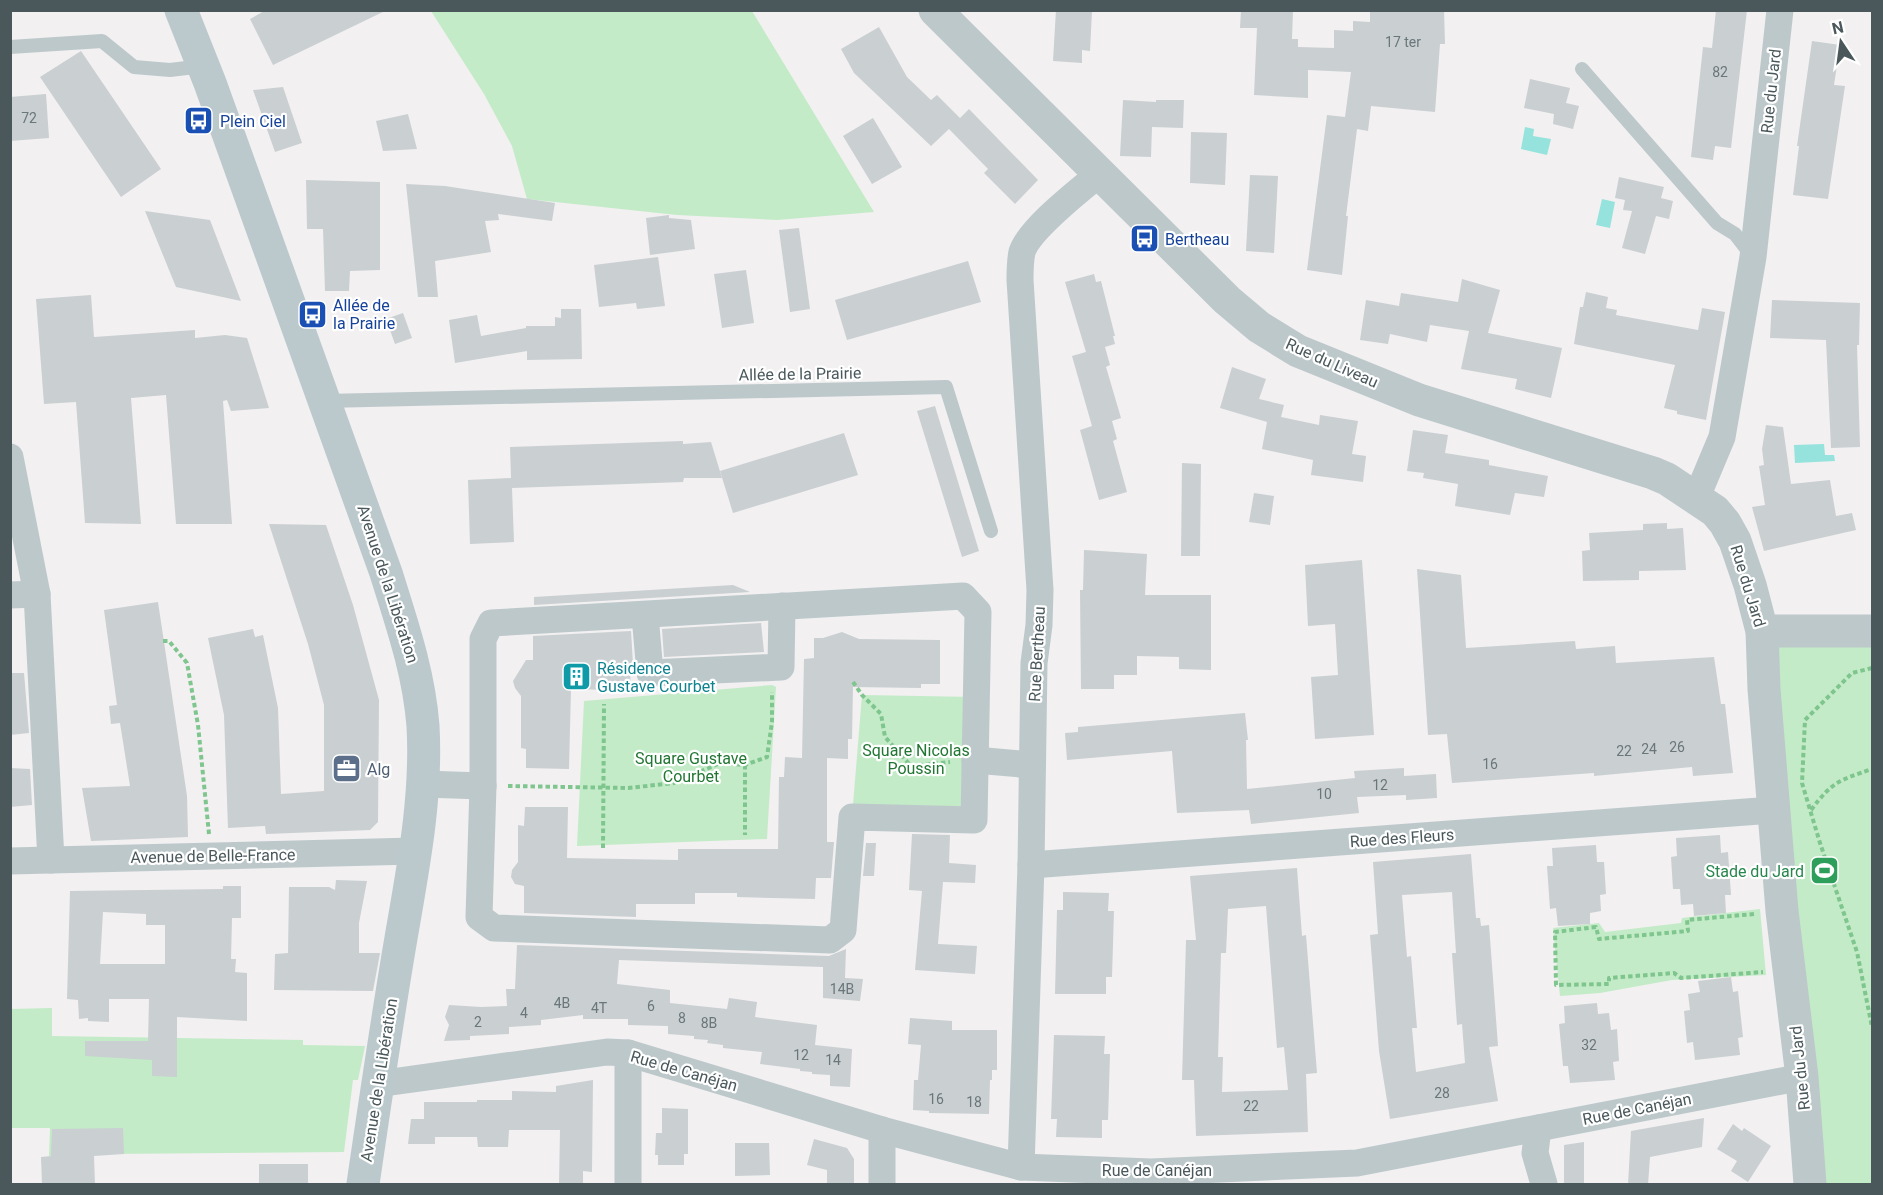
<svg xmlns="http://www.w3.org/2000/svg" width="1883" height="1195" viewBox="0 0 1883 1195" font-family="Roboto,sans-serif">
  <rect width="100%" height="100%" fill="#f2f0f1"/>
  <g fill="#c3ebc7">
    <path d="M431,11H752L874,212L777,220L677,215L527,199L512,146L484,94Z"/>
    <path d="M1762,631H1872V1184H1810Z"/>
    <path d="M772,685L776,687L767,839L577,846L584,701Z"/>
    <path d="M862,695L976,697L974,820L852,817Z"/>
    <path d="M1760,909L1766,975L1672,980L1600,993L1560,996L1553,928L1599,923L1605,932L1681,923L1682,918Z"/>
    <path d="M52,1008V1036L303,1040V1045L365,1046L358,1080H353L344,1152L106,1154L49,1156L50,1128H11L10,1009Z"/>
  </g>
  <g fill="#95e3dc">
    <path d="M1525,127L1534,129L1533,136L1551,139L1547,155L1521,149Z"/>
    <path d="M1602,199L1615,202L1610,228L1596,225Z"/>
    <path d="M1824,444L1825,455H1834L1835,461L1795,463L1794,445Z"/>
  </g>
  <g fill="#cacfd2" fill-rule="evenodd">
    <path d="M266,10H387L273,65L250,19Z"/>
    <path d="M1056,10L1092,11L1090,51L1082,50V63L1053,61Z"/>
    <path d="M1241,10H1293L1292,39H1298V47L1334,48V30L1353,31V21L1370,22V10H1444L1445,44H1440L1435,112L1371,106L1368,131L1357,129L1346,216H1348L1342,275L1307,270L1327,115L1345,117L1351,72L1308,70V98L1254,95L1257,28H1240Z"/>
    <path d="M1716,10H1747L1731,148L1715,146L1713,160L1691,157L1703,47L1712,48Z"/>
    <path d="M879,27L907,77L931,100L937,95L960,118L969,109L1038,180L1015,204L984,173L988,169L949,129L931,146L854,73L841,49Z"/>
    <path d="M1812,41L1840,45L1834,85L1845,86L1828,199L1793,195L1799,146H1797Z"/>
    <path d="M81,51L161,169L121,197L40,77Z"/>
    <path d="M1530,79L1570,88L1566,103L1579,106L1573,129L1553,124L1554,114L1524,108Z"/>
    <path d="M283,87L302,143L275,152L253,90Z"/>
    <path d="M46,94L49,138L10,141V97Z"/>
    <path d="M1123,100L1156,102V100H1184L1183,128L1152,127L1151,157L1120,156Z"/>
    <path d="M408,114L417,149L383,151L376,121Z"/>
    <path d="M873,118L902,167L872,184L843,136Z"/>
    <path d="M1191,132L1227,133L1225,185L1190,183Z"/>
    <path d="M1250,175L1278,176L1274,253L1246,251Z"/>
    <path d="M1619,177L1664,187L1661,198L1673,201L1669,219L1656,216L1645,254L1622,248L1632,211L1623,210L1625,200L1615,198Z"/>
    <path d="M306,180L380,182V270L350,271L349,291H325L323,229H307Z"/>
    <path d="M406,184L445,186L555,203L552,221L498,214L499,220L485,221L491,252L435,261L438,297H418Z"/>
    <path d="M145,211L210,220L241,301L176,287Z"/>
    <path d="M669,215V218L691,220L695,249L650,255L646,218Z"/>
    <path d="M799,228L810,309L790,312L779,230Z"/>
    <path d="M658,257L665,306L637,309L636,303L599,307L594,265Z"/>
    <path d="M968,261L981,302L847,340L835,300Z"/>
    <path d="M746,270L754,323L722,328L714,274Z"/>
    <path d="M1094,274L1096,282L1101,281L1115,336H1113L1115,344L1105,347L1110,365L1106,367L1121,418L1112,421L1117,439L1113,441L1127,492L1099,500L1080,430L1092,426L1072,356L1086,352L1065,282Z"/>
    <path d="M1462,279L1500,290L1488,333L1562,348L1551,398L1515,389L1517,379L1461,369L1469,331L1430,325L1427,342L1390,334L1388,344L1360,340L1366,300L1399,306L1401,293L1458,302Z"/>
    <path d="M1586,292L1608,297L1606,308L1617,310L1616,315L1698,330L1702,308L1725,312L1706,420L1677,414V411L1664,408L1675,365L1574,344L1580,307H1583Z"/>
    <path d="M91,295L94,337L195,330V338L225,335L247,338L269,408L231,411L227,400L223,401L232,524H176L166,395L131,398L141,524L85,523L76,402L44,404L36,299Z"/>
    <path d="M1772,300L1860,303L1859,345H1857L1860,447L1831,448L1826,340L1770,338Z"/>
    <path d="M561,309H581L582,359L527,360V351L455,363L449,320L477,315L481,336L526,328V326H555V317L561,318Z"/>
    <path d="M403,313L412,338L395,344L386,319Z"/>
    <path d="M1232,367L1266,379L1259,399L1284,405L1281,417L1319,425L1320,415L1358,421L1352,454L1366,456L1363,482L1311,475L1313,460L1262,449L1267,422L1220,408Z"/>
    <path d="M935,406L979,551L962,557L917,411Z"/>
    <path d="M1766,425L1783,427L1791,484L1830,480L1836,516L1852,513L1856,530L1764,551L1752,507L1765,505L1759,466L1764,465L1762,449Z"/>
    <path d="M1413,430L1448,435L1445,453L1489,460V465L1548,476L1544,497L1515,493L1510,515L1455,506L1458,484L1423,478L1424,473L1407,471Z"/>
    <path d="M844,433L858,475L733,513L720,471Z"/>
    <path d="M683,441V444L711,442L722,478H684L683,482L512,488L514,542L470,544L468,480L511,478L510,447Z"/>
    <path d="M1182,463L1201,464L1200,556H1181Z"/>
    <path d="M1254,493L1274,496L1270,525L1249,522Z"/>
    <path d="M1667,523V529L1683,528L1686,570L1639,571V580L1583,581L1582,551L1590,550L1589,533L1643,530V524Z"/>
    <path d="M269,524L326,525L353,605L379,700L378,822L370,830L266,834L265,826L228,828L224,715L208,638L253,629L255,637L263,635L278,708L281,794L324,791V705L308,644Z"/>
    <path d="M1084,550L1147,554L1145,595H1211V670L1179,669V657L1137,656V675H1114V689H1081L1080,590H1083Z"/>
    <path d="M1362,560L1374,735L1315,739L1311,677L1338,675L1335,624L1308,626L1305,565Z"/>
    <path d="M1417,569L1461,575L1466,648L1575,641L1576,649L1615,646L1616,663L1714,657L1721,704H1725L1733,773L1693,776L1692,767L1594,776V773L1452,783L1447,734L1428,735Z"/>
    <path d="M733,585L750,592L534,605V597Z"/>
    <path d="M158,602L187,796L188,837L91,841L82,788L130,786L120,723L111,724L109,706L117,705L104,610Z"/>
    <path d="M761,623L764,652L664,657L662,629Z"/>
    <path d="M631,631L633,664H631L630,686L611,685V690L571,689L569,769L526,768V749L521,748V696L515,688L513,681L526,660H533V636Z"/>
    <path d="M842,632L859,639L940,640V684H921V688L853,687L852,739H848V759L827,758V842H834L831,878H816L815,899L737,897V893H695V904H636V917L524,913V886L515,884L511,877L512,870L518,862V825L524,826L525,807H568L567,858L678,860V849H778L779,777H784L785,757L802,758L804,659L814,658V638H823Z"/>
    <path d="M10,673H24L29,733L10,735Z"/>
    <path d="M1245,713L1248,740H1246L1247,789L1355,778L1354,771L1404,768V776L1436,774L1437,798L1406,800V795L1357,797L1359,813L1251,824L1249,810L1177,813L1172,751L1067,760L1065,733L1078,732V727Z"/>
    <path d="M10,768L30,769L32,805L10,807Z"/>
    <path d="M912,834L950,835L949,863L976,865L975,883L943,882L938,944L977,946L975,974L915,970L922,891L909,890Z"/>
    <path d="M1720,835L1721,853L1728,852L1731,895H1725L1726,913L1694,916L1693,904L1681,905L1680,889H1673L1671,857L1677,856L1676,838Z"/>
    <path d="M866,843H876L874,876H863Z"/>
    <path d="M1596,845L1597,862H1604L1606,894L1600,895L1601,911L1590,913V924L1558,926L1556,908L1550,909L1547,866H1553L1552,848Z"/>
    <path d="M1471,854L1476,918H1480L1481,926L1489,925L1498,1046L1489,1047L1498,1101L1390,1119L1379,1051L1370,935L1378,934L1373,862ZM1452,892L1456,953H1452L1457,1025L1462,1024L1465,1063L1416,1072L1412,1028H1417L1411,956L1407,957L1402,895Z"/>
    <path d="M1297,868L1302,936L1306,935L1317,1073L1306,1074L1308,1132L1196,1136L1194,1080H1182L1186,940H1196L1190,876ZM1266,906L1277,1048L1284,1047L1288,1090L1222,1092L1223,1057H1218L1221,953H1226L1228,909Z"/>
    <path d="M336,880L367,881L359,923V953H380L373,991L274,990L275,954L288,953L289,887H329L335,890Z"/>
    <path d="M223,886H241V918H232L231,959H236L235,972L247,973V1021L177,1017V1077L152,1076V1060L85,1056V1041H148L149,999H109V1022L88,1021V1018L79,1019L78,1000L67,999L70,891L223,889ZM103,912L146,914V925H165V964H100Z"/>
    <path d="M1063,892L1109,893L1108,911H1114L1112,977H1106V994H1055L1057,910H1063Z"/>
    <path d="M517,945L829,956L846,949L845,978L863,979L860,1001L823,998V967L619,960L617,984L670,990V1003L727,1009L729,998L757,1002L755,1017L817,1025L815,1045L852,1049L850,1087L830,1086V1075L812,1074V1072L800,1071V1069L760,1064L762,1052L723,1048V1045L707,1043L708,1040L694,1039V1036L668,1034V1026L628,1025V1019H583V1015L541,1020V1025L509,1027V1034L470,1036V1040L444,1041L449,1025L445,1017L449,1005L481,1007L507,1006L506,989H515Z"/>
    <path d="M1731,977L1733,992L1738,991L1743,1037L1738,1038L1740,1055L1695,1060L1693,1042L1687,1043L1684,1011L1690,1010L1688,994L1700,992L1698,981Z"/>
    <path d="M1597,1003L1598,1014L1609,1013L1611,1030L1617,1029L1619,1061L1613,1062L1615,1080L1570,1083L1568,1066H1563L1559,1024L1565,1023L1564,1006Z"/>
    <path d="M910,1018L952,1021V1030H997V1070H992V1080H990L989,1114L929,1113V1111L913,1110L914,1080H918L921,1045L908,1044Z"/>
    <path d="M1054,1035L1105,1036L1104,1054H1110L1108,1120H1102V1138L1056,1137L1057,1119H1051Z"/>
    <path d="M593,1080L592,1172L583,1171V1185H559L560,1130H509L508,1147H478L477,1137H435V1144H408L411,1119H424V1102H477V1100H512V1091L556,1092V1086Z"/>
    <path d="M662,1108L688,1109V1154H684V1165H658V1155H655L656,1133H662Z"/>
    <path d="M1704,1118L1702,1147L1650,1157L1648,1185H1628L1631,1131Z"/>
    <path d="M1733,1124L1742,1131L1744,1128L1771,1146L1748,1182L1731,1171L1737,1161L1717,1149Z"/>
    <path d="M123,1128L124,1154L94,1156L95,1185H42L41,1157L51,1156L52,1129Z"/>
    <path d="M814,1139L847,1148L854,1159V1185H827V1170L807,1165Z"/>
    <path d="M1584,1142V1185H1564V1145Z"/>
    <path d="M735,1143H769L770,1175L735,1176Z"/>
    <rect x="259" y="1164" width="49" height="21"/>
  </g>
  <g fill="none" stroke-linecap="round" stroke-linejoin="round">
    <g stroke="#7fc58e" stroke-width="4" stroke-dasharray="4.5 3" stroke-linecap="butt">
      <path d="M163,641H169L187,663L198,725L209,834"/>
      <path d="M1872,668L1852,673L1805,720L1802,783L1820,843L1857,952L1872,1027"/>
      <path d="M853,682L862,695L881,714L885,737L911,766L950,762"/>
      <path d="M745,765V835"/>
      <path d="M508,786L628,788L674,783L720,763L745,765L767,757L772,722V692"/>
      <path d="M1811,810C1833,781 1838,781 1872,769"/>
      <path d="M603,848L604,704"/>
      <path d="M1754,914L1687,920L1688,931L1599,939L1596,927L1555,932L1556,985L1609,984V978L1674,973L1681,978L1763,972"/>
    </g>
    <g stroke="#bdc8cb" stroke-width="14">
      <path d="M10,47L102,41L134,67L170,70L203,66"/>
      <path d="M1582,69L1717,223L1735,234L1752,256"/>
      <path d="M325,401L946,387L991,531"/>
    </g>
    <g stroke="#bdc8cb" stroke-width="27">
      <path d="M10,457L37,594"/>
      <path d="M1696,499L1722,437L1753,257L1780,10"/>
      <path d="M10,595L37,594L51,860"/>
      <path d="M963,596L978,612L974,820L852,817L843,930L830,940L494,928L479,917L483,786V639L491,623Z"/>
      <path d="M645,615L650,673L781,667L782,606"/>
      <path d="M975,760L1032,765"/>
      <path d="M423,784L483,786"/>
      <path d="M10,861L415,851"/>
      <path d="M1031,865L1773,810"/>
      <path d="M377,1084L607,1052L628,1053L882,1130L1021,1167L1151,1172L1357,1163L1802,1077"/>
      <path d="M1538,1128L1535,1153L1544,1184"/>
      <path d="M1021,1167L1031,865L1034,663L1039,625L1040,590L1020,280C1020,271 1020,261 1022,252C1029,229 1080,190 1099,174"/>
      <path d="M628,1184V1053"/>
      <path d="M882,1184V1130"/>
    </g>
    <g stroke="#bdc8cb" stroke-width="33">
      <path d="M935,10L1227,300L1259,327L1298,351L1419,400L1653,473L1667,479L1715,511L1725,523L1735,541L1750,585L1762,631L1764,689L1782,911L1802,1077L1810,1184"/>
      <path d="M1762,631H1872"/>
    </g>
    <path stroke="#bbc9cd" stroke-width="33" d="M181,10L210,83L386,573C402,624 419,673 423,726C427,798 413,868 401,938C387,1020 375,1102 363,1184"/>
  </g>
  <defs>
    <symbol id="bus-square" viewBox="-11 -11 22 22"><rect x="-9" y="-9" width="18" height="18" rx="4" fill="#1a4fb4" stroke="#fff"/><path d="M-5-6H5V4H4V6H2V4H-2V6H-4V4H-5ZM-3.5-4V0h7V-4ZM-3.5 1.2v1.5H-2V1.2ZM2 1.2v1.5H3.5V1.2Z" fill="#fff"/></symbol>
    <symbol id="building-square" viewBox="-11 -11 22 22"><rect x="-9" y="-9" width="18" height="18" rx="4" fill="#0f9aa8" stroke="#fff"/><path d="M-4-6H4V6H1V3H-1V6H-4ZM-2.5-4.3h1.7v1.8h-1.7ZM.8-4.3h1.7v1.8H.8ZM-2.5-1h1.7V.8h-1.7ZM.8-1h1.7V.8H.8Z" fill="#fff"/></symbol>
    <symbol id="office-square" viewBox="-11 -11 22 22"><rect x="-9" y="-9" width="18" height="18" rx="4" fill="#5c6f8a" stroke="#fff"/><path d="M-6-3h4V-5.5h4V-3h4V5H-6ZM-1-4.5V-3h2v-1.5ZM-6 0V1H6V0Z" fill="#fff"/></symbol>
    <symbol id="stadium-square" viewBox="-11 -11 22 22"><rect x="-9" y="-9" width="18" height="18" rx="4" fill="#2e9e5b" stroke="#fff"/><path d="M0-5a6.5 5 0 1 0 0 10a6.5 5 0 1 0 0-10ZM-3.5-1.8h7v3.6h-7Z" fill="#fff"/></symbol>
  </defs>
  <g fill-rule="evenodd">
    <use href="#bus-square" x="182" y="104" width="33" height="33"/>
    <use href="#bus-square" x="1128" y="222" width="33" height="33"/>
    <use href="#bus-square" x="296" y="298" width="33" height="33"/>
    <use href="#building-square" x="560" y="660" width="33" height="33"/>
    <use href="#office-square" x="330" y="752" width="33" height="33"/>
    <use href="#stadium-square" x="1808" y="854" width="33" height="33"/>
  </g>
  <g text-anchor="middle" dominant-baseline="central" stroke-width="4.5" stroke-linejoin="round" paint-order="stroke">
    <g font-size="14" fill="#6a767a">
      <text x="1403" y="42">17 ter</text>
      <text x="1720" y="72">82</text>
      <text x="29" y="118">72</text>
      <text x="1677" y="747">26</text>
      <text x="1649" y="749">24</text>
      <text x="1624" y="751">22</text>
      <text x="1490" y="764">16</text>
      <text x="1380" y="785">12</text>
      <text x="1324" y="794">10</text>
      <text x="842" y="989">14B</text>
      <text x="562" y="1003">4B</text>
      <text x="651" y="1006">6</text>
      <text x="599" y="1008">4T</text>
      <text x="524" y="1013">4</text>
      <text x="682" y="1018">8</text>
      <text x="478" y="1022">2</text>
      <text x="709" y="1023">8B</text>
      <text x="1589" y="1045">32</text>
      <text x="801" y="1055">12</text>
      <text x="833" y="1060">14</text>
      <text x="1442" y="1093">28</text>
      <text x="936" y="1099">16</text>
      <text x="974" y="1102">18</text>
      <text x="1251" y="1106">22</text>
    </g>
    <g font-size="16" fill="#4a585c" stroke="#fff">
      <text transform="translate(1771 91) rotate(-84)">Rue du Jard</text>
      <text transform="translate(1332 363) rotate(24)">Rue du Liveau</text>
      <text transform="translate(800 374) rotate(-1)">Allée de la Prairie</text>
      <text transform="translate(388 584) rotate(72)">Avenue de la Libération</text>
      <text transform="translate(1748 586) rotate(73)">Rue du Jard</text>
      <text transform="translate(1037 654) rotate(-87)">Rue Bertheau</text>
      <text transform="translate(1402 838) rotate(-4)">Rue des Fleurs</text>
      <text transform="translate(213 856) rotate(-1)">Avenue de Belle-France</text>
      <text transform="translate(1800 1068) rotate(-96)">Rue du Jard</text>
      <text transform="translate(684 1071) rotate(16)">Rue de Canéjan</text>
      <text transform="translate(379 1080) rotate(-81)">Avenue de la Libération</text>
      <text transform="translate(1637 1109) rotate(-11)">Rue de Canéjan</text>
      <text x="1157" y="1170">Rue de Canéjan</text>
    </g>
    <g font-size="16" fill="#164399" stroke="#fff" text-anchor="start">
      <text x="220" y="121">Plein Ciel</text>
      <text x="1165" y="239">Bertheau</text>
      <text x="333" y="305">Allée de<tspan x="333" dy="18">la Prairie</tspan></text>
    </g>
    <g font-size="16" fill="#0d838f" stroke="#fff" text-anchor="start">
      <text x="597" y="668">Résidence<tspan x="597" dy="18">Gustave Courbet</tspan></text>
    </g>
    <g font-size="16" fill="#217633" stroke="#fff">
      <text x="916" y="750">Square Nicolas<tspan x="916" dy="18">Poussin</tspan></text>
      <text x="691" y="758">Square Gustave<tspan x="691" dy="18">Courbet</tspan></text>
    </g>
    <g font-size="16" fill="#4e5e75" stroke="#fff" text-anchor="start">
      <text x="367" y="769">Alg</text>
    </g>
    <g font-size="16" fill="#27864d" stroke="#fff" text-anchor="end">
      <text x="1804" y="871">Stade du Jard</text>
    </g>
  </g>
  <rect width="1883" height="1195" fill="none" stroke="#4a585c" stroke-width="24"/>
  <g transform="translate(1841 42) rotate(347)" stroke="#ffffff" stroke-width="4.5" paint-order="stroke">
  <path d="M0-4.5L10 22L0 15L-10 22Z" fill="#4a585c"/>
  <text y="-9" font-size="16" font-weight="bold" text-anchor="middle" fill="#4a585c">N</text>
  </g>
</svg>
